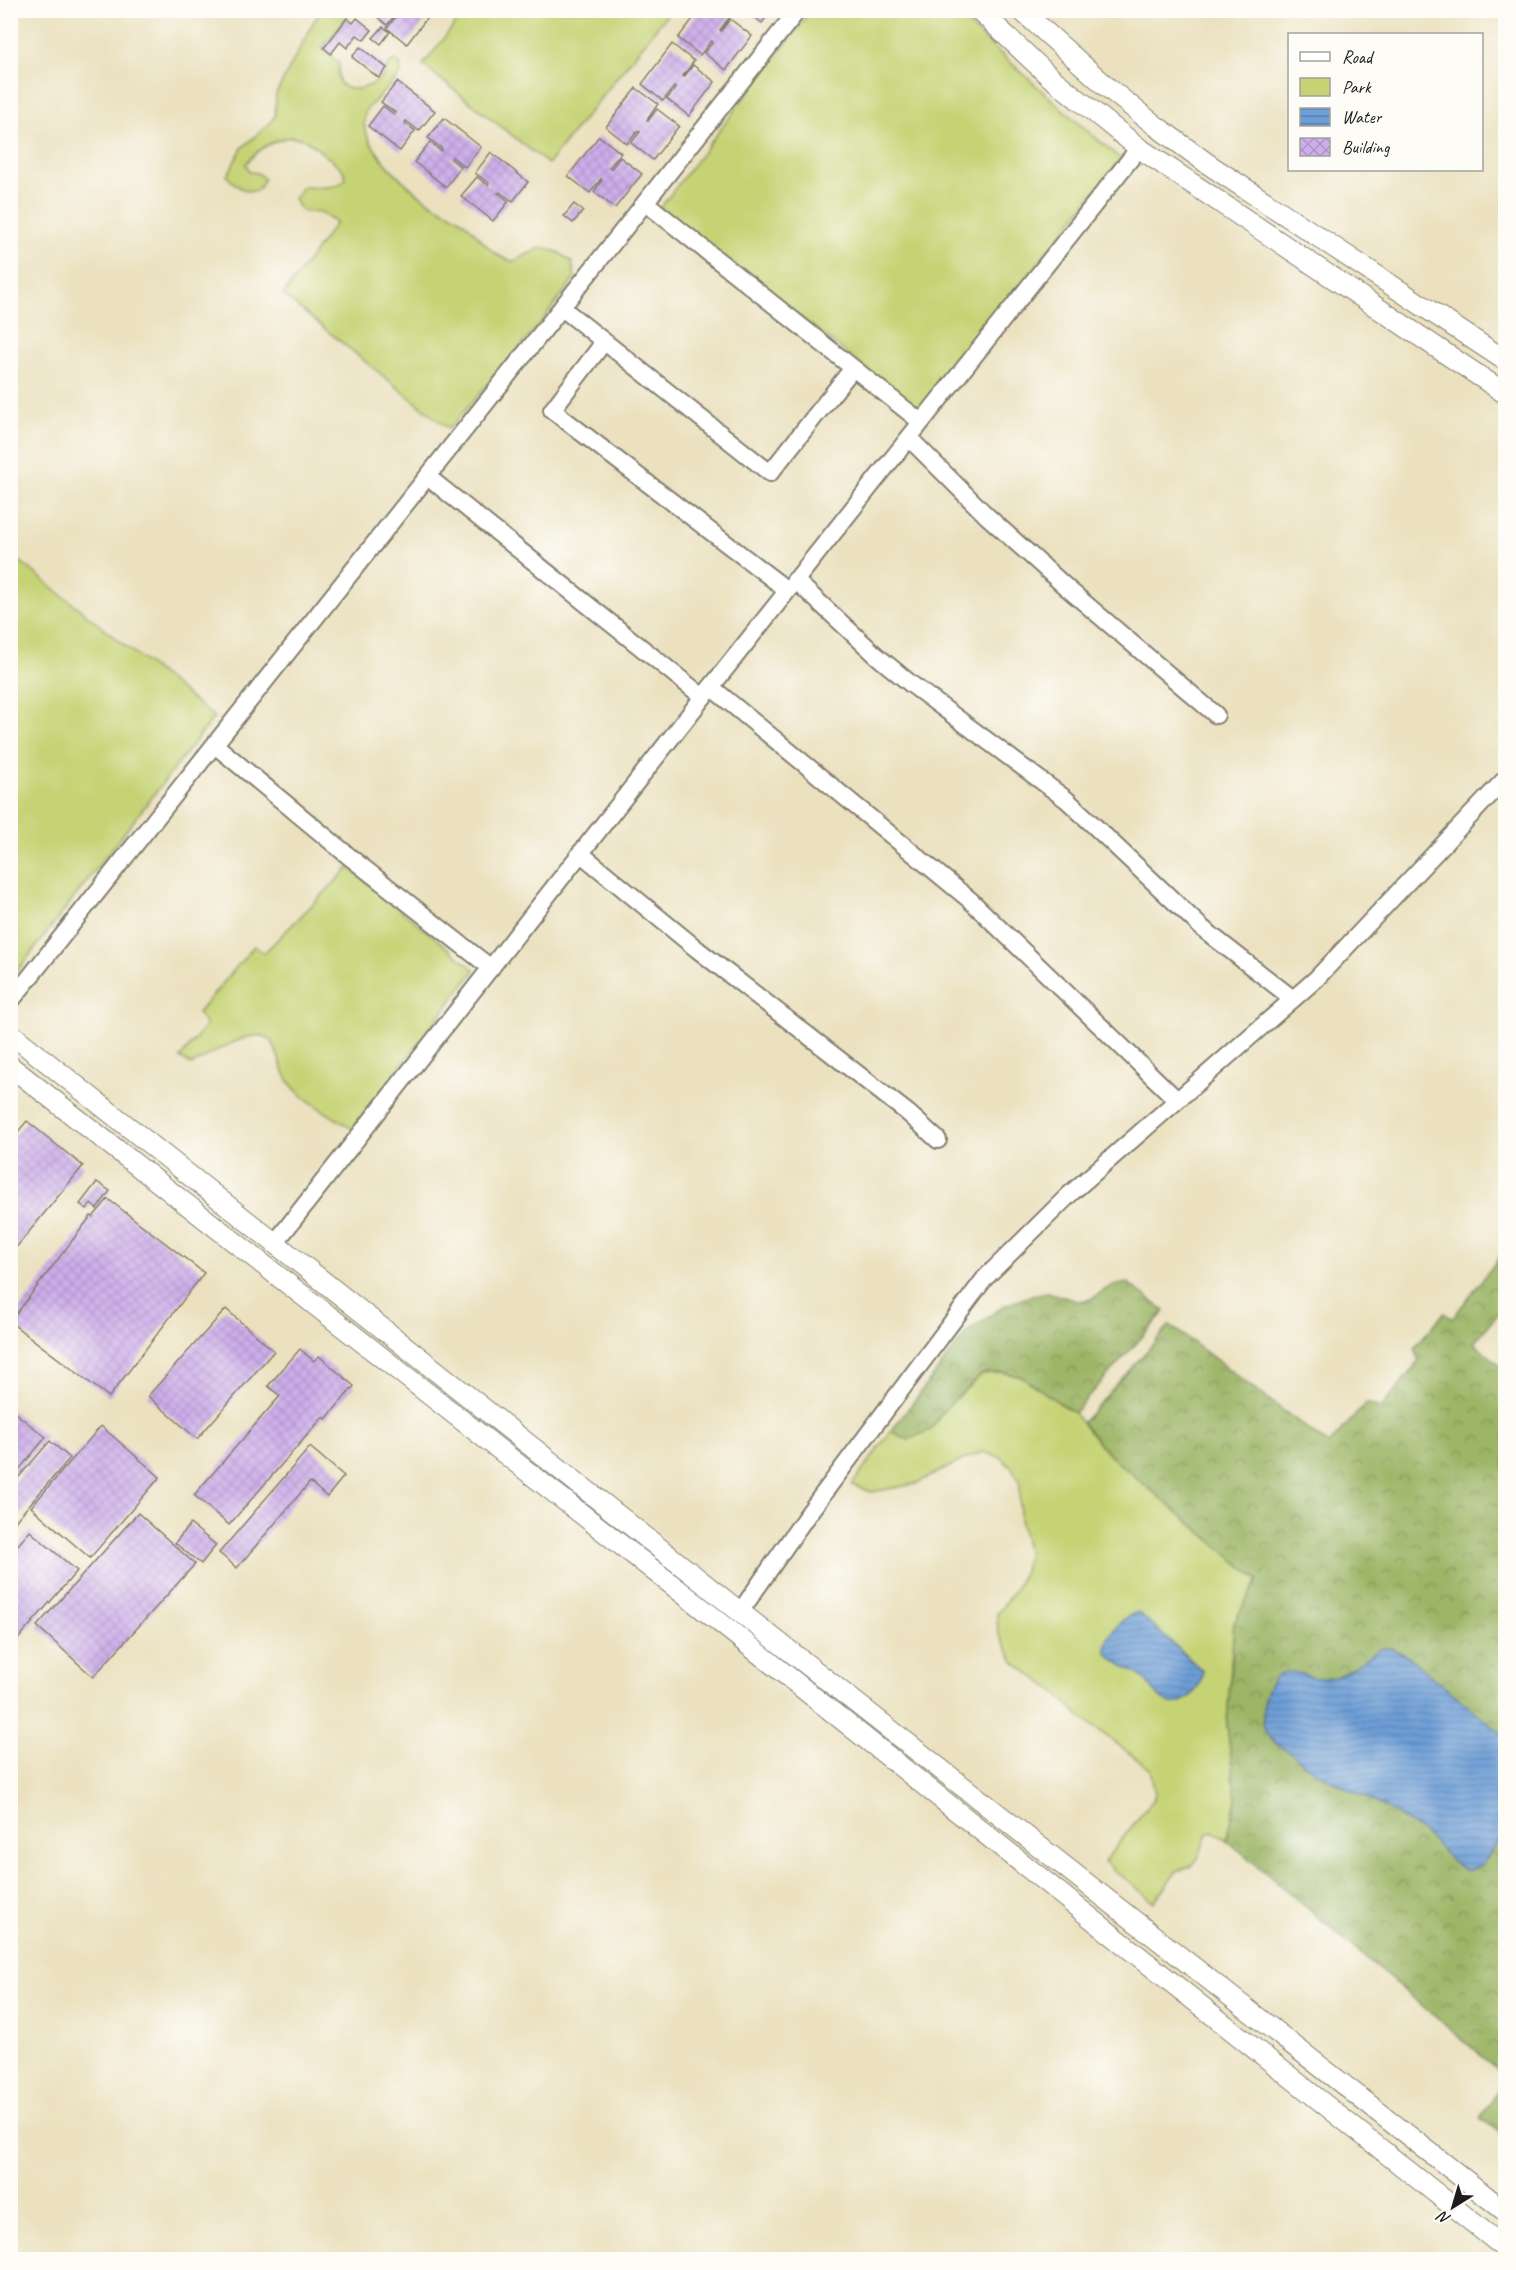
<svg xmlns="http://www.w3.org/2000/svg" width="1516" height="2270" viewBox="0 0 1516 2270" font-family="Caveat,sans-serif">
  <defs>
    <pattern id="forest-crowns" width="20" height="18" patternUnits="userSpaceOnUse" patternTransform="scale(1.5)"><rect width="20" height="18" fill="#9cb566"/><path d="M2 6a3 3 0 1 1 6 0M12 15a3 3 0 1 1 6 0" fill="none" stroke="#7e9253"/></pattern>
    <pattern id="water-rules" width="6" height="5" patternUnits="userSpaceOnUse" patternTransform="scale(1.5)"><rect width="6" height="5" fill="#6d9ed7"/><path d="M0 2.5h6" fill="none" stroke="#5980ae"/></pattern>
    <pattern id="building-cross-hatch" width="8" height="8" patternUnits="userSpaceOnUse" patternTransform="scale(1.5)"><rect width="8" height="8" fill="#cdadea"/><path d="M0 0l8 8M0 8l8-8" fill="none" stroke="#af94c8"/></pattern>
  </defs>
  <rect width="100%" height="100%" fill="#fdfcf7"/>
  <filter id="ink" filterUnits="userSpaceOnUse"><feTurbulence type="fractalNoise" baseFrequency=".0167" numOctaves="2"/><feDisplacementMap in="SourceGraphic" scale="12" xChannelSelector="R" yChannelSelector="G"/><feConvolveMatrix kernelMatrix="1 2 1 2 8 2 1 2 1" color-interpolation-filters="sRGB"/></filter>
  <filter id="wash" filterUnits="userSpaceOnUse"><feTurbulence type="fractalNoise" baseFrequency=".008" numOctaves="4" result="noise"/><feDisplacementMap in="SourceGraphic" scale="24" xChannelSelector="R" yChannelSelector="G"/><feGaussianBlur stdDeviation="1.35" result="paint"/><feColorMatrix in="noise" values="0 0 0 0 0 0 0 0 0 0 0 0 0 0 0 0 0 1.4 0 .05"/><feComposite in="paint" operator="in"/></filter>
  <g filter="url(#wash)">
    <rect width="100%" height="100%" fill="#ebe1bf"/>
    <g fill="#c6d374" stroke="#717848" stroke-width="1.5">
      <path d="M466,10H670V11L548,164L423,65Z"/>
      <path d="M322,11H352L322,48L339,63C339,69 337,77 340,83C349,95 371,87 380,79C387,73 387,64 395,60L400,64L401,74L365,111C365,117 363,124 365,129C372,155 413,193 436,206C446,211 456,215 464,222C480,235 492,259 514,261L542,247L558,252L572,262L575,278L539,325L449,429L283,295L336,223C332,221 327,215 323,214C309,209 302,218 294,199L302,187C317,186 334,191 346,179C345,169 337,164 329,158C321,153 312,142 303,139C283,132 257,149 246,164L250,172L258,173L264,179C257,201 238,189 227,176L242,148L270,123L275,116L276,94L314,21Z"/>
      <path d="M811,11H953L1077,122L1121,159L921,411L660,208Z"/>
      <path d="M11,554L214,717L11,979Z"/>
      <path d="M349,868L475,970L352,1129C335,1117 309,1104 295,1089C282,1076 281,1059 273,1044C261,1019 208,1057 191,1065L180,1058L206,1025L198,1013L254,946L264,953Z"/>
      <path d="M1001,1372L1022,1377L1074,1413L1107,1453L1258,1580L1234,1623L1227,1724L1236,1800L1227,1840L1212,1831L1207,1835L1198,1858L1192,1866L1177,1871L1154,1902L1104,1862L1152,1801L1155,1794L1150,1769L1080,1716L1056,1693L1014,1662L998,1632L997,1614L1017,1586L1024,1571L1028,1554L1020,1519V1483L1012,1468L1000,1457L983,1452L967,1458L915,1484L872,1492L852,1485L891,1431L908,1440L930,1430L946,1408L981,1374Z"/>
    </g>
    <g fill="url(#forest-crowns)" stroke="#5c6841" stroke-width="1.5">
      <path d="M1505,1250V1305L1474,1343L1506,1370L1505,2076L1227,1840L1236,1800L1227,1724L1234,1623L1258,1580L1107,1453L1082,1423L1170,1325L1329,1445L1366,1403L1381,1408L1419,1361L1414,1348L1444,1313L1452,1319Z"/>
      <path d="M1128,1283L1165,1311L1074,1413L1022,1377L1001,1372L982,1374L946,1408L930,1430L908,1440L891,1431L967,1332L1004,1306L1032,1295L1048,1292L1077,1301L1091,1299L1111,1286Z"/>
      <path d="M1505,2079V2135L1480,2118Z"/>
    </g>
    <g fill="url(#water-rules)" stroke="#445d7a" stroke-width="1.5">
      <path d="M1138,1612L1202,1670C1206,1684 1186,1706 1171,1703C1159,1701 1152,1687 1144,1679C1127,1664 1091,1660 1113,1631C1120,1622 1126,1616 1138,1612Z"/>
      <path d="M1382,1648H1391L1406,1655L1505,1736V1832L1483,1864L1468,1871C1453,1865 1445,1853 1434,1842C1422,1831 1407,1821 1393,1812C1369,1797 1341,1787 1317,1772C1307,1767 1300,1759 1291,1753C1282,1748 1272,1743 1266,1733C1262,1725 1263,1715 1263,1707C1264,1696 1267,1686 1275,1678C1289,1664 1306,1678 1322,1679C1345,1679 1363,1658 1382,1648Z"/>
    </g>
    <g id="blocks">
      <g fill="url(#building-cross-hatch)">
        <path d="M369,10H433L407,44L387,28L397,15L396,14L387,25Z"/>
        <path d="M700,10H726L731,15L720,30L721,31L730,19L752,36L726,70L704,53L713,42L711,41L700,55L678,38Z"/>
        <path d="M746,10H772L762,23Z"/>
        <path d="M347,18L353,23L357,18L372,30L364,40L357,35L347,48L340,42L331,54L324,48Z"/>
        <path d="M383,27L390,32L381,44L373,38Z"/>
        <path d="M672,44L694,61L683,76L684,77L693,65L715,82L689,116L667,99L676,88L674,87L663,101L642,84Z"/>
        <path d="M360,47L387,68L379,78L352,57Z"/>
        <path d="M397,82L435,111L419,131L406,121L405,123L415,131L400,151L368,126L383,106L395,115L396,113L381,102Z"/>
        <path d="M636,88L658,104L647,120L648,121L657,109L679,126L653,160L631,143L640,132L638,131L627,144L606,127Z"/>
        <path d="M444,118L481,147L465,167L452,157L451,159L461,167L446,187L414,162L430,142L441,151L442,149L428,138Z"/>
        <path d="M599,136L621,153L609,168L611,169L620,157L642,174L615,208L594,192L602,180L601,179L590,193L568,176Z"/>
        <path d="M491,152L528,182L513,201L500,192L498,193L509,201L493,221L461,196L477,177L488,185L489,183L475,173Z"/>
        <path d="M574,204L583,211L573,223L564,216Z"/>
        <path d="M27,1121L83,1166L10,1255V1141Z"/>
        <path d="M97,1182L110,1191L97,1209L91,1204L87,1209L80,1204Z"/>
        <path d="M108,1199L204,1273L109,1397L10,1322L91,1216L93,1217Z"/>
        <path d="M226,1309L274,1351L197,1439L148,1396Z"/>
        <path d="M300,1349L314,1361L319,1356L354,1386L326,1419L323,1417L229,1525L194,1495L280,1396L268,1386Z"/>
        <path d="M10,1409L46,1437L18,1471L17,1470L10,1478Z"/>
        <path d="M101,1426L160,1477L90,1558L31,1507Z"/>
        <path d="M50,1441L70,1458L10,1527V1487Z"/>
        <path d="M310,1447L344,1476L327,1497L310,1482L237,1568L219,1553Z"/>
        <path d="M138,1513L195,1564L93,1677L37,1626Z"/>
        <path d="M190,1524L216,1545L201,1564L175,1543Z"/>
        <path d="M30,1531L77,1571L10,1648V1554Z"/>
      </g>
    </g>
  </g>
  <g filter="url(#ink)">
    <use href="#blocks" fill-opacity="0" stroke="#847e6e" stroke-width="1.5"/>
    <g fill="none" stroke-linecap="round" stroke-linejoin="round">
      <defs>
        <g id="minor">
          <path d="M646,203L921,422"/>
          <path d="M562,308L770,473L853,368"/>
          <path d="M604,342L552,410L787,590"/>
          <path d="M909,438L987,516L1067,588L1216,715"/>
          <path d="M428,477L703,697"/>
          <path d="M795,580L877,656L911,684L1067,800L1202,928L1293,999"/>
          <path d="M711,687L970,900L1177,1100"/>
          <path d="M215,745L351,858L491,968"/>
          <path d="M580,853L698,950L908,1113L938,1140"/>
          <path d="M10,1002L798,10"/>
          <path d="M275,1243L711,687L1139,148"/>
          <path d="M740,1612L808,1514L985,1278L1070,1194L1316,979L1506,778"/>
        </g>
        <g id="tertiary">
          <path d="M979,10L1049,76L1139,148L1506,394"/>
          <path d="M1021,10L1107,87L1156,126L1208,164L1506,361"/>
          <path d="M10,1033L740,1612L1506,2212"/>
          <path d="M10,1066L727,1628L1506,2249"/>
        </g>
      </defs>
      <use href="#minor" stroke="#847e6e" stroke-width="20"/>
      <use href="#tertiary" stroke="#847e6e" stroke-width="22"/>
      <use href="#minor" stroke="#fff" stroke-width="16"/>
      <use href="#tertiary" stroke="#fff" stroke-width="20"/>
    </g>
  </g>
  <rect width="1516" height="2270" fill="none" stroke="#fdfcf7" stroke-width="36"/>
  <rect x="1288" y="33" width="195" height="138" fill="#fdfcf7" stroke="#a3a29f" stroke-width="1.5"/>
  <rect x="1300" y="52" width="30" height="9" fill="#ffffff" stroke="#a3a29f" stroke-width="1.5"/>
  <text x="1342" y="63" font-size="18" fill="#1c1c1c">Road</text>
  <rect x="1300" y="78" width="30" height="18" fill="#c6d374" stroke="#a3a29f" stroke-width="1.5"/>
  <text x="1342" y="93" font-size="18" fill="#1c1c1c">Park</text>
  <rect x="1300" y="108" width="30" height="18" fill="url(#water-rules)" stroke="#a3a29f" stroke-width="1.5"/>
  <text x="1342" y="123" font-size="18" fill="#1c1c1c">Water</text>
  <rect x="1300" y="138" width="30" height="18" fill="url(#building-cross-hatch)" stroke="#a3a29f" stroke-width="1.5"/>
  <text x="1342" y="153" font-size="18" fill="#1c1c1c">Building</text>
  <g transform="translate(1453 2207) rotate(217)" stroke="#fdfcf7" stroke-width="4.5" paint-order="stroke">
  <path d="M0-4.5L10 22L0 15L-10 22Z" fill="#1c1c1c"/>
  <text y="-9" font-size="16" font-weight="bold" text-anchor="middle" fill="#1c1c1c">N</text>
  </g>
</svg>
